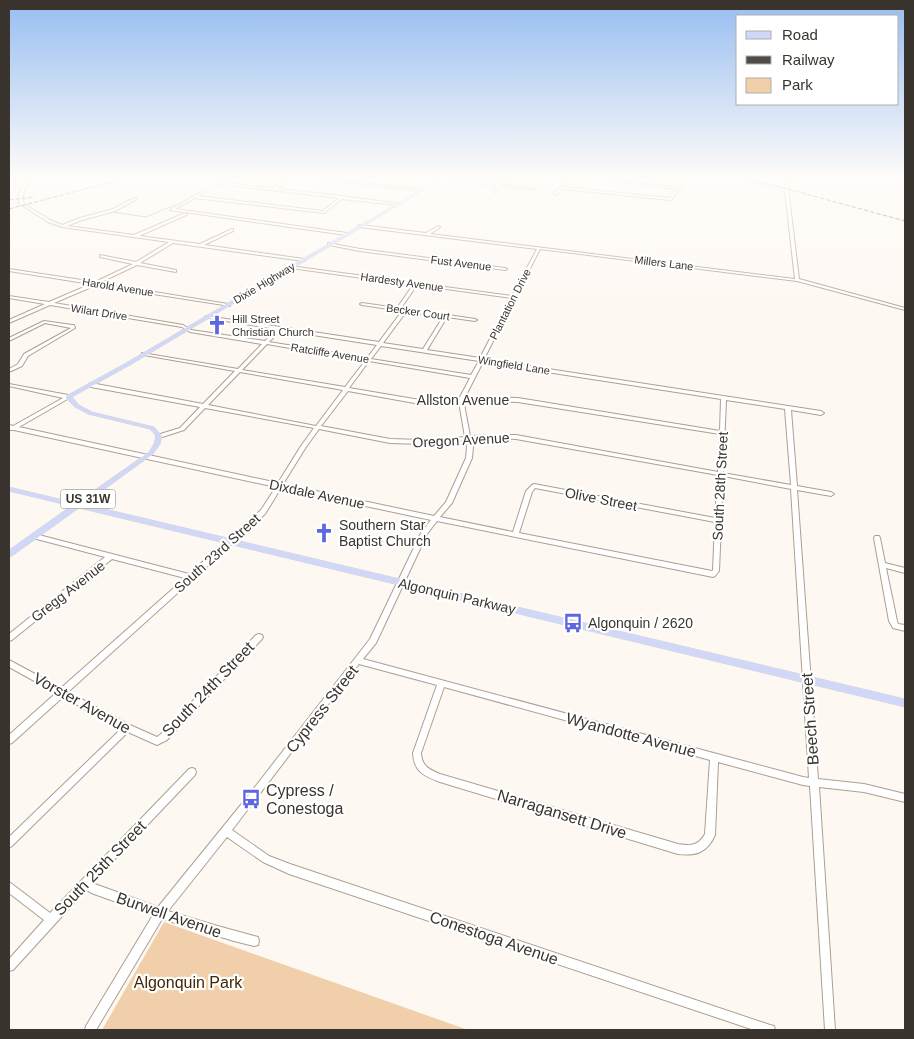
<svg xmlns="http://www.w3.org/2000/svg" width="914" height="1039" viewBox="0 0 914 1039" font-family="Arial,sans-serif">
  <rect width="100%" height="100%" fill="#fef8f2"/>
  <path fill="#f0cfaa" d="M164,922L468,1030H102Z"/>
  <g fill="none" stroke-linecap="round" stroke-linejoin="round">
    <path stroke="#979dc0" stroke-width="1" d="M99,215L113,212L146,217L175,205"/>
    <defs>
      <g id="minor">
        <path d="M26,179H30L22,197L24,204L50,220L62,225L80,218L113,209L134,198L136,199L135,200L115,211L82,220L67,226L134,235L185,213L187,214L186,215L139,236L200,244L232,229H233V231L204,245L304,259L306,260L304,261L173,243L140,263L176,270V272L137,265L99,283L228,304L230,305V306L96,285L54,303L183,325L191,330L265,341L276,329L207,318L205,317L207,316L379,342L402,311L362,305L360,304L362,303L397,308L413,285L291,268H290V266L512,296L537,249L360,227L358,226L360,225L426,233L438,226L440,227L439,228L430,234L795,279L785,191L743,179H747L784,189L785,179H788V188L799,279L905,308V310L797,281L540,249L484,359L821,411L824,413L821,415L791,410L797,486L831,492L834,494L831,496L797,490L818,779L864,784L905,794V802L864,792L819,787L835,1030H825L810,786L803,785L718,762L715,835C707,853 696,856 678,854L440,782C424,776 414,772 413,753L437,685L359,664L232,830L269,856L290,864L770,1025L774,1026L775,1030H754L289,874L263,862L227,837L168,911L214,925L254,936L258,937L259,941L258,945L254,946L234,941L162,919L96,1030H85L86,1026L153,915L94,894L86,890L13,970L9,971V959L44,920L9,893V882L12,884L50,913L189,769L192,768L195,769L196,772L195,775L92,883L158,907L248,796L370,639L421,533L431,520L281,488L265,514L68,692L130,725L157,737L161,734L256,635L259,634L262,635L263,637L262,639L167,740L157,745L128,732L12,846L9,848V837L121,729L63,697L12,743L9,744V735L56,693L9,667V660L61,688L185,578L112,559L12,640L9,641V634L105,557L33,538L32,536L33,534H35L189,574L261,510L276,487L14,430H10L9,429V425L13,426L63,398L9,386V384L68,395L71,397L19,427L278,483L301,446L314,428L205,408L184,430L159,438L157,437L156,436L157,435L180,428L200,407L91,387L88,385L91,383L203,404L235,371L144,355L142,354V353L238,369L262,344L190,332L182,327L50,305L9,323V320L45,304L9,298V296L49,302L91,284L9,271V269L95,282L133,264L100,257V255L136,262L169,242L62,227L48,222L20,204L18,197ZM417,285L511,298L480,358L427,350L447,317L475,321L477,320L475,319L401,308ZM406,312L443,317L423,349L383,343ZM281,330L377,345L367,358L269,342ZM267,344L365,361L345,387L242,370ZM381,346L479,361L471,375L371,359ZM369,361L470,378L459,399L420,400L349,388ZM483,362L721,399L720,431L518,398L489,397L464,399ZM240,372L343,390L316,426L208,405ZM348,391L420,404L459,402L465,437L422,440L390,439L321,426ZM726,400L785,409L791,485L723,473ZM489,401L518,402L720,434L718,472L516,435H500L470,436L464,404V402ZM319,429L390,443L422,444L466,440L467,447L466,458L446,502L434,516L283,484L306,447ZM500,438L516,439L718,475L715,518L534,484L532,485L526,491L513,532L440,517L452,503L472,458L473,447L471,439ZM723,476L791,489L809,778L803,777L363,659L376,643L427,534L437,521L713,577L715,576L719,571ZM535,488L715,522L713,570L712,571L519,533L532,492ZM444,687L710,760L705,834C698,846 691,846 678,844L440,774C428,769 422,766 421,753Z"/>
        <path d="M286,179H290L277,189L342,196L399,204L397,205L342,199L324,213L195,198L175,209L347,233V235H346L170,210L218,182L273,188ZM219,184L339,198L323,211L198,196Z"/>
        <path d="M317,179H325L424,190L422,191Z"/>
        <path d="M441,179H449L500,184L506,179H508L503,185L535,189L533,190L501,186L495,192L493,191L498,186Z"/>
        <path d="M569,179H572L563,187L670,198L677,189L600,179H607L681,188L671,200L562,189L556,195H554V193Z"/>
        <path d="M328,243L360,249L505,268L507,269L505,270L360,251L329,245H328Z"/>
        <path d="M44,321L72,325H74L75,328L28,356L22,366L9,372V369L18,364L24,354L71,328L45,323L9,341V338Z"/>
        <path d="M875,536H879L880,538L885,563L905,568V573L886,568L897,621L898,624L905,625V631L893,628L889,621L874,538Z"/>
      </g>
      <path id="major" d="M439,179H443L130,365L72,397L79,405L92,412L154,427L162,436L160,444L153,454L84,504L905,699V707L79,508L12,556L9,557V550L71,506L9,491V487L76,503L149,452L154,444L156,436L150,429L88,414L75,407L66,398V396L126,363Z"/>
    </defs>
    <use href="#minor" stroke="#ad9f91" stroke-width="2"/>
    <use href="#major" stroke="#d8d6d5" stroke-width="1"/>
    <use href="#minor" fill="#fff" fill-rule="evenodd"/>
    <use href="#major" fill="#d1d7f6" fill-rule="evenodd"/>
    <g stroke="#514b45" stroke-width="1" stroke-dasharray="4.5 2" stroke-linecap="butt">
      <path d="M751,179L905,221"/>
      <path d="M9,200L34,197"/>
      <path d="M9,209L123,179"/>
    </g>
  </g>
  <linearGradient id="sky" x2="0" y2="1"><stop stop-color="#97bdf1"/><stop offset="0.55" stop-color="#fffcf9"/><stop offset="1" stop-color="#fffcf9" stop-opacity="0"/></linearGradient>
  <rect width="914" height="324" fill="url(#sky)"/>
  <defs>
    <symbol id="church-bare" viewBox="-9 -9 18 18"><path d="M-1.2-6h2.4v3.5h3.3v2.4h-3.3V6h-2.4V-.1h-3.3v-2.4h3.3Z" fill="#5d67df" stroke="#fff" stroke-width="2.5" paint-order="stroke"/></symbol>
    <symbol id="bus-bare" viewBox="-9 -9 18 18"><path d="M-5-6H5V4H4V6H2V4H-2V6H-4V4H-5ZM-3.5-4V0h7V-4ZM-3.5 1.2v1.5H-2V1.2ZM2 1.2v1.5H3.5V1.2Z" fill="#5d67df" stroke="#fff" stroke-width="2.5" paint-order="stroke"/></symbol>
  </defs>
  <g fill-rule="evenodd">
    <use href="#church-bare" x="203" y="311" width="28" height="28"/>
    <use href="#church-bare" x="310" y="519" width="28" height="28"/>
    <use href="#bus-bare" x="559" y="609" width="28" height="28"/>
    <use href="#bus-bare" x="237" y="785" width="28" height="28"/>
  </g>
  <g text-anchor="middle" dominant-baseline="central" stroke-width="4.5" stroke-linejoin="round" paint-order="stroke">
    <g font-size="11" fill="#3a342e" stroke="#fff">
      <text transform="translate(461 263) rotate(7)">Fust Avenue</text>
      <text transform="translate(664 263) rotate(7)">Millers Lane</text>
      <text transform="translate(402 282) rotate(8)">Hardesty Avenue</text>
      <text transform="translate(264 283) rotate(-31)">Dixie Highway</text>
      <text transform="translate(118 287) rotate(9)">Harold Avenue</text>
      <text transform="translate(510 304) rotate(-63)">Plantation Drive</text>
      <text transform="translate(99 312) rotate(9)">Wilart Drive</text>
      <text transform="translate(418 312) rotate(8)">Becker Court</text>
      <text transform="translate(330 353) rotate(9)">Ratcliffe Avenue</text>
      <text transform="translate(514 365) rotate(9)">Wingfield Lane</text>
    </g>
    <g font-size="11" fill="#3a342e" stroke="#fff" text-anchor="start">
      <text x="232" y="319">Hill Street<tspan x="232" dy="13">Christian Church</tspan></text>
    </g>
    <rect fill="#fff" stroke="#75716d" stroke-width="1" x="60.5" y="489.5" width="55" height="19" rx="4"/>
    <g font-size="12" font-weight="bold" fill="#3a342e">
      <text x="88" y="499">US 31W</text>
    </g>
    <g font-size="14" fill="#3a342e" stroke="#fff">
      <text x="463" y="400">Allston Avenue</text>
      <text transform="translate(461 440) rotate(-3)">Oregon Avenue</text>
      <text transform="translate(720 486) rotate(-87)">South 28th Street</text>
      <text transform="translate(317 494) rotate(12)">Dixdale Avenue</text>
      <text transform="translate(601 499) rotate(11)">Olive Street</text>
      <text transform="translate(217 553) rotate(-42)">South 23rd Street</text>
      <text transform="translate(68 591) rotate(-38)">Gregg Avenue</text>
      <text transform="translate(457 596) rotate(13)">Algonquin Parkway</text>
    </g>
    <g font-size="14" fill="#3a342e" stroke="#fff" text-anchor="start">
      <text x="339" y="525">Southern Star<tspan x="339" dy="16">Baptist Church</tspan></text>
      <text x="588" y="623">Algonquin / 2620</text>
    </g>
    <g font-size="16" fill="#3a342e" stroke="#fff">
      <text transform="translate(208 689) rotate(-46)">South 24th Street</text>
      <text transform="translate(82 703) rotate(29)">Vorster Avenue</text>
      <text transform="translate(322 709) rotate(-52)">Cypress Street</text>
      <text transform="translate(810 719) rotate(-94)">Beech Street</text>
      <text transform="translate(631 735) rotate(15)">Wyandotte Avenue</text>
      <text transform="translate(562 814) rotate(17)">Narragansett Drive</text>
      <text transform="translate(100 868) rotate(-46)">South 25th Street</text>
      <text transform="translate(169 915) rotate(19)">Burwell Avenue</text>
      <text transform="translate(494 938) rotate(19)">Conestoga Avenue</text>
    </g>
    <g font-size="16" fill="#3a342e" stroke="#fff" text-anchor="start">
      <text x="266" y="790">Cypress /<tspan x="266" dy="18">Conestoga</tspan></text>
    </g>
    <g font-size="16" fill="#422702" stroke="#fff">
      <text x="188" y="982">Algonquin Park</text>
    </g>
  </g>
  <rect width="914" height="1039" fill="none" stroke="#3a342e" stroke-width="20"/>
  <rect x="736" y="15" width="162" height="90" fill="#ffffff" stroke="#b0aeab"/>
  <rect x="746" y="31" width="25" height="8" fill="#d1d7f6" stroke="#b0aeab"/>
  <text x="782" y="40" font-size="15" fill="#3a342e">Road</text>
  <rect x="746" y="56" width="25" height="8" fill="#514b45" stroke="#b0aeab"/>
  <text x="782" y="65" font-size="15" fill="#3a342e">Railway</text>
  <rect x="746" y="78" width="25" height="15" fill="#f0cfaa" stroke="#b0aeab"/>
  <text x="782" y="90" font-size="15" fill="#3a342e">Park</text>
</svg>
